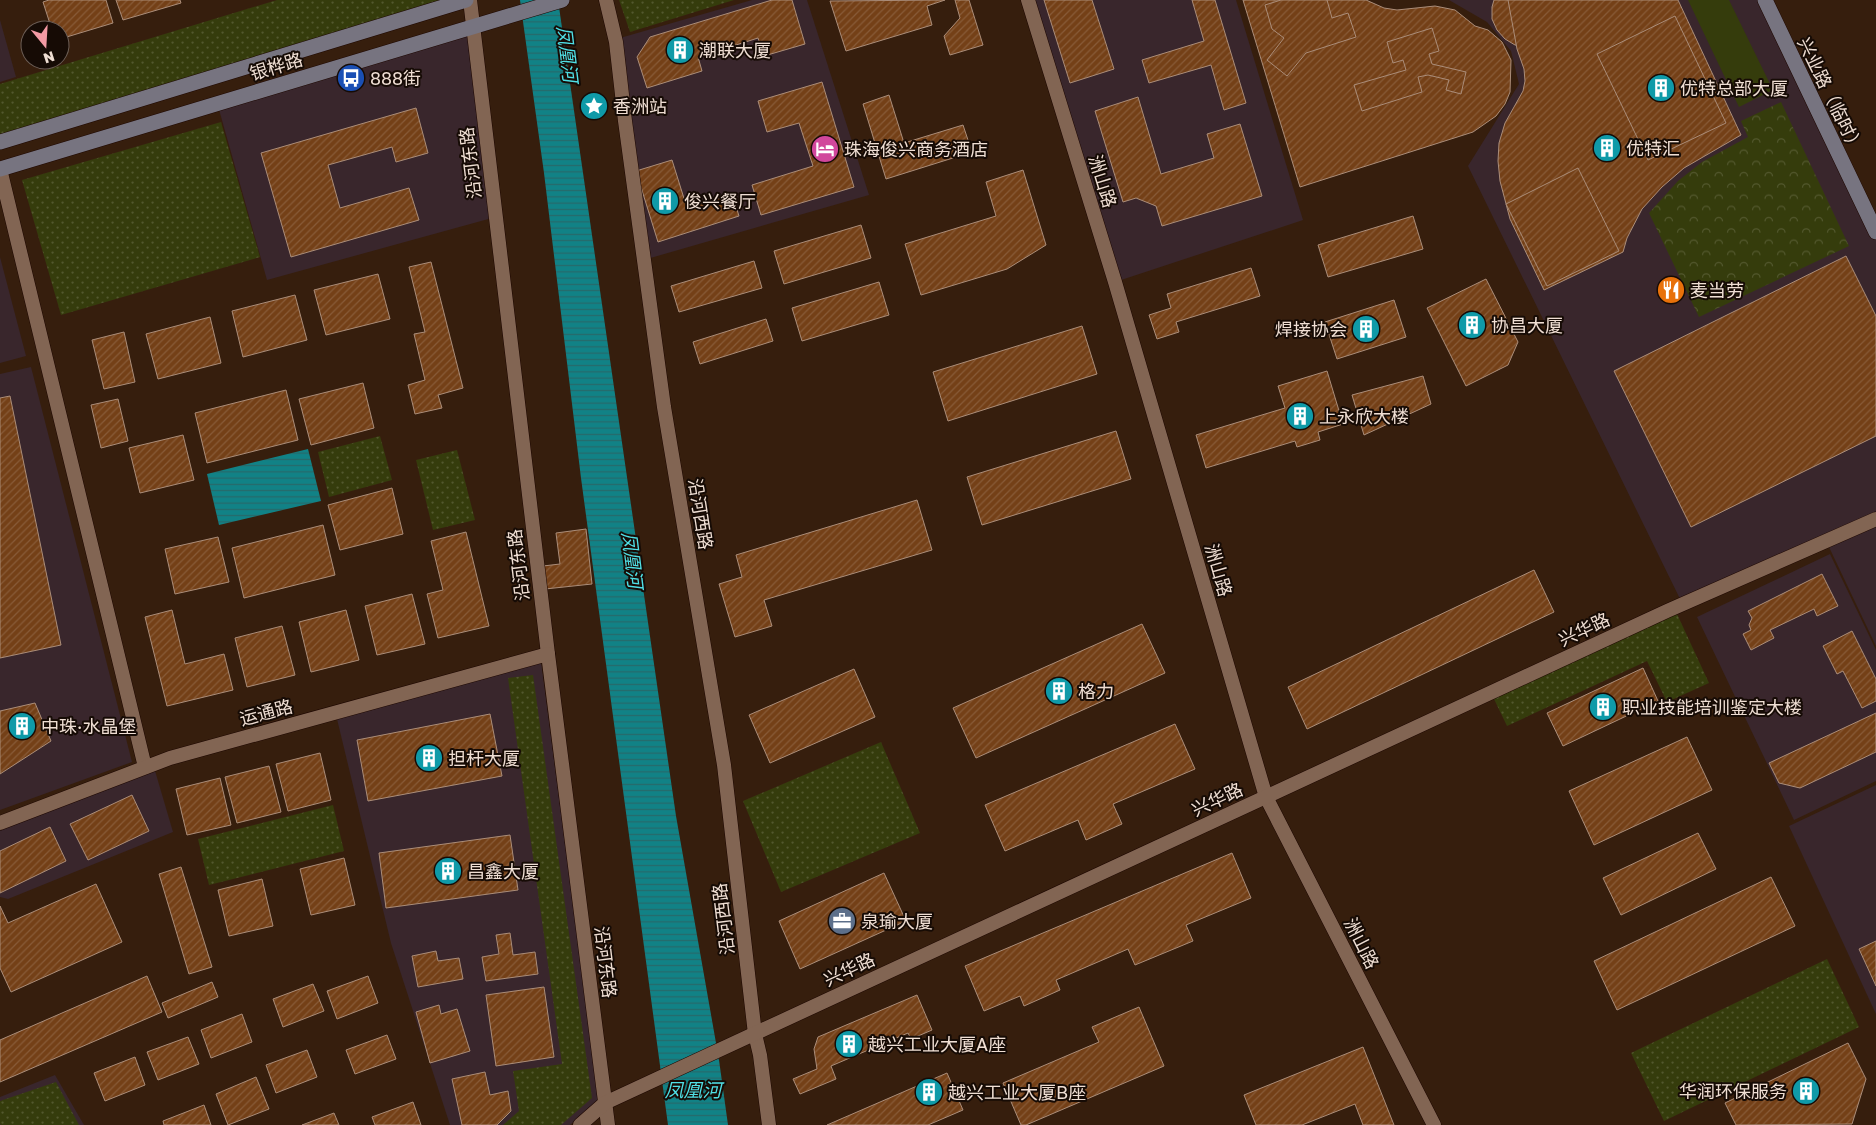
<svg xmlns="http://www.w3.org/2000/svg" width="1876" height="1125" viewBox="0 0 1876 1125" font-family="'Golos Text','Noto Sans SC',sans-serif">
  <defs>
    <pattern id="grass-dots" width="8" height="8" patternUnits="userSpaceOnUse" patternTransform="scale(1.25)"><rect width="8" height="8" fill="#353c0c"/><path d="M2 2h.1M6 6h.1" fill="none" stroke="#53582e" stroke-width="1.8" stroke-linecap="round"/></pattern>
    <pattern id="park-crowns" width="20" height="18" patternUnits="userSpaceOnUse" patternTransform="scale(1.25)"><rect width="20" height="18" fill="#353c0c"/><path d="M2 6a3 3 0 1 1 6 0M12 15a3 3 0 1 1 6 0" fill="none" stroke="#53582e"/></pattern>
    <pattern id="water-rules" width="6" height="5" patternUnits="userSpaceOnUse" patternTransform="scale(1.25)"><rect width="6" height="5" fill="#118286"/><path d="M0 2.5h6" fill="none" stroke="#27696a"/></pattern>
    <pattern id="building-hatch" width="6" height="6" patternUnits="userSpaceOnUse" patternTransform="scale(1.25)"><rect width="6" height="6" fill="#744017"/><path d="M-1 1l2-2M0 6l6-6M5 7l2-2" fill="none" stroke="#885b38"/></pattern>
  </defs>
  <rect width="100%" height="100%" fill="#361e0d"/>
  <g fill="#39262c">
    <path d="M752,0H807L869,195L640,261L620,38Z"/>
    <path d="M1028,0H1236L1303,220L1115,282Z"/>
    <path d="M1449,0H1765L1876,233V519L1683,605L1468,166L1519,84L1511,51L1487,22Z"/>
    <path d="M0,20L16,77L0,82Z"/>
    <path d="M471,31L492,218L267,280L218,106Z"/>
    <path d="M0,257L26,356L0,363Z"/>
    <path d="M31,367L132,762L0,810V374Z"/>
    <path d="M1876,526V646L1829,547Z"/>
    <path d="M1830,554L1876,650V781L1794,820L1697,617Z"/>
    <path d="M541,662L599,1100L570,1125H450L391,943L337,719Z"/>
    <path d="M153,764L173,832L8,899L0,897V823Z"/>
    <path d="M1876,785V1014L1789,826Z"/>
    <path d="M55,1075L84,1125H0V1097Z"/>
  </g>
  <g fill="url(#grass-dots)">
    <path d="M277,0H458L0,140V84Z"/>
    <path d="M619,0H734L630,32Z"/>
    <path d="M221,122L260,257L61,315L22,180Z"/>
    <path d="M380,436L392,480L329,497L318,452Z"/>
    <path d="M457,450L475,520L433,530L416,460Z"/>
    <path d="M1677,614L1709,683L1667,702L1647,661L1507,726L1494,699Z"/>
    <path d="M533,675L592,1098L561,1125H503L519,1111L513,1071L562,1064L508,678Z"/>
    <path d="M881,742L920,833L781,892L743,801Z"/>
    <path d="M333,805L344,851L209,885L198,839Z"/>
    <path d="M1827,959L1859,1027L1664,1121L1631,1053Z"/>
    <path d="M56,1082L79,1125H1L0,1124V1101Z"/>
  </g>
  <path fill="url(#park-crowns)" d="M1781,102L1849,246L1699,317L1649,213L1678,181L1702,162L1748,137L1741,121Z"/>
  <path fill="#353c0c" d="M1688,0H1729L1773,90L1739,107Z"/>
  <g fill="url(#water-rules)">
    <path d="M520,0H558L676,816L719,1060L728,1125H668L581,478L544,173Z"/>
    <path d="M308,449L321,501L219,525L207,474Z"/>
  </g>
  <g fill="url(#building-hatch)" stroke="#ab8d79">
    <path d="M49,0H106L113,23L60,39V30H52L43,2Z"/>
    <path d="M116,0H180L181,3L123,20Z"/>
    <path d="M772,0H792L805,44L764,56L758,38L698,57L702,71L647,88L637,57L650,37Z"/>
    <path d="M945,0L927,6L932,25L846,51L830,1Z"/>
    <path d="M955,0H969L983,45L950,55L944,36L960,18Z"/>
    <path d="M1044,0H1092L1114,69L1070,83Z"/>
    <path d="M1192,0H1215L1246,103L1224,110L1211,65L1149,83L1142,60L1204,41Z"/>
    <path d="M1243,0H1366L1384,8L1397,10L1435,6L1455,10L1475,26L1488,30L1502,42L1511,60L1510,92L1505,104L1496,116L1473,132L1300,187Z"/>
    <path d="M1281,0H1327L1332,18L1348,13L1356,37L1306,53L1287,76L1267,60L1284,38L1272,29L1265,5Z"/>
    <path d="M1494,0H1561L1563,8L1562,19L1557,30L1550,39L1539,45L1527,47L1515,45L1505,39L1497,30L1492,19V7Z"/>
    <path d="M1508,0H1678L1741,135L1684,168L1662,187L1642,209L1627,238L1623,252L1544,290L1510,219L1500,181L1498,161L1499,143L1505,123L1523,91L1525,81L1524,69L1517,49Z"/>
    <path d="M1675,16L1726,123L1648,160L1597,54Z"/>
    <path d="M1432,28L1439,51L1429,54L1432,64L1466,72L1461,94L1446,90L1449,80L1428,75L1418,77L1422,92L1362,111L1354,85L1406,70L1403,60L1393,63L1387,42Z"/>
    <path d="M822,82L854,187L761,215L752,185L813,166L799,123L767,132L758,101Z"/>
    <path d="M889,95L904,143L963,125L972,152L886,179L863,104Z"/>
    <path d="M1138,97L1161,174L1214,158L1207,134L1240,124L1262,196L1162,226L1156,206L1136,198L1123,202L1095,111Z"/>
    <path d="M416,108L428,153L396,162L392,147L328,165L340,208L409,188L419,220L291,257L261,153Z"/>
    <path d="M672,160L687,208L732,194L739,216L658,242L636,171Z"/>
    <path d="M1578,168L1619,251L1547,286L1506,204Z"/>
    <path d="M1023,170L1046,245L1007,269L921,295L905,244L996,216L986,182Z"/>
    <path d="M1413,216L1423,249L1328,277L1318,245Z"/>
    <path d="M861,225L871,258L784,284L774,251Z"/>
    <path d="M1846,256L1876,316V436L1691,527L1614,371Z"/>
    <path d="M754,261L762,288L679,312L671,286Z"/>
    <path d="M431,262L463,388L438,395L442,408L415,414L408,385L425,380L414,334L425,332L409,267Z"/>
    <path d="M1251,268L1260,296L1176,322L1179,332L1157,339L1149,315L1171,308L1167,294Z"/>
    <path d="M378,274L390,319L326,335L314,290Z"/>
    <path d="M1486,279L1518,342L1508,365L1466,386L1427,308Z"/>
    <path d="M879,282L889,315L802,341L792,308Z"/>
    <path d="M295,295L307,340L243,357L232,311Z"/>
    <path d="M1394,300L1406,337L1337,359L1325,322Z"/>
    <path d="M210,317L221,363L158,379L146,334Z"/>
    <path d="M766,319L773,341L700,364L693,342Z"/>
    <path d="M1082,326L1097,374L948,421L933,372Z"/>
    <path d="M124,332L135,382L104,389L92,340Z"/>
    <path d="M1327,371L1343,424L1318,432L1320,440L1297,447L1295,441L1206,468L1196,435L1285,408L1278,386Z"/>
    <path d="M1423,376L1431,404L1364,435L1352,395Z"/>
    <path d="M363,383L374,428L311,445L299,399Z"/>
    <path d="M286,390L298,440L207,463L195,413Z"/>
    <path d="M10,396L61,645L0,658V398Z"/>
    <path d="M118,399L128,441L101,448L91,405Z"/>
    <path d="M1116,431L1131,479L982,525L967,477Z"/>
    <path d="M183,435L194,480L140,493L129,448Z"/>
    <path d="M392,488L403,534L340,550L328,505Z"/>
    <path d="M917,500L932,550L764,600L772,626L735,637L719,584L742,577L736,555Z"/>
    <path d="M323,525L335,575L244,598L232,548Z"/>
    <path d="M586,529L592,584L545,589L543,566L560,564L556,533Z"/>
    <path d="M466,532L489,626L438,638L427,594L443,590L431,541Z"/>
    <path d="M218,537L229,582L175,594L165,549Z"/>
    <path d="M1534,570L1554,612L1307,729L1288,687Z"/>
    <path d="M1822,574L1838,606L1817,616L1814,609L1770,630L1774,638L1751,650L1743,634L1751,630L1749,625L1752,618L1748,611Z"/>
    <path d="M412,594L425,644L377,655L365,606Z"/>
    <path d="M172,610L185,664L224,654L233,690L167,706L145,617Z"/>
    <path d="M346,610L359,660L311,672L299,622Z"/>
    <path d="M1142,624L1165,673L976,758L953,708Z"/>
    <path d="M282,626L295,675L247,687L235,638Z"/>
    <path d="M1852,631L1876,679V701L1862,708L1843,671L1837,674L1823,646Z"/>
    <path d="M1643,668L1658,701L1563,746L1547,713Z"/>
    <path d="M854,669L875,717L770,763L749,715Z"/>
    <path d="M35,703L51,741L0,774V711Z"/>
    <path d="M1876,713V752L1800,788L1779,783L1769,763Z"/>
    <path d="M490,714L502,776L368,801L357,740Z"/>
    <path d="M1175,724L1195,769L1113,804L1122,824L1086,840L1078,820L1005,851L985,805Z"/>
    <path d="M1687,737L1712,790L1594,845L1569,791Z"/>
    <path d="M320,753L331,800L288,811L276,764Z"/>
    <path d="M269,766L281,812L237,823L225,777Z"/>
    <path d="M220,778L231,825L187,835L176,789Z"/>
    <path d="M132,795L149,831L88,860L70,824Z"/>
    <path d="M50,827L66,861L0,893V851Z"/>
    <path d="M1698,833L1716,869L1621,915L1603,878Z"/>
    <path d="M510,835L518,890L386,908L379,853Z"/>
    <path d="M1232,853L1251,898L1186,925L1193,941L1135,965L1128,949L1056,980L1060,990L1024,1006L1020,996L984,1011L965,966Z"/>
    <path d="M344,858L355,905L311,915L300,869Z"/>
    <path d="M181,867L212,967L189,974L159,874Z"/>
    <path d="M884,873L906,921L800,969L779,921Z"/>
    <path d="M1771,877L1795,926L1617,1010L1594,961Z"/>
    <path d="M262,879L273,926L229,936L218,890Z"/>
    <path d="M96,884L122,942L11,992L0,968V906L8,923Z"/>
    <path d="M510,933L513,955L535,952L538,974L486,981L482,957L499,954L496,935Z"/>
    <path d="M1876,941V986L1859,949Z"/>
    <path d="M436,951L438,961L459,958L463,979L418,987L412,956Z"/>
    <path d="M147,976L162,1012L0,1082V1040Z"/>
    <path d="M368,976L378,1003L337,1019L327,991Z"/>
    <path d="M212,982L218,997L168,1018L162,1003Z"/>
    <path d="M313,984L324,1011L283,1027L273,999Z"/>
    <path d="M544,987L554,1057L496,1066L486,995Z"/>
    <path d="M917,995L932,1030L911,1039L908,1033L831,1066L836,1079L800,1094L793,1079L817,1069L814,1049L818,1037Z"/>
    <path d="M439,1005L441,1014L457,1009L470,1051L430,1063L416,1012Z"/>
    <path d="M1139,1007L1164,1066L1026,1125H1021L1003,1083L1099,1042L1092,1027Z"/>
    <path d="M242,1014L252,1042L211,1058L201,1030Z"/>
    <path d="M387,1035L396,1059L355,1074L346,1050Z"/>
    <path d="M188,1037L199,1064L158,1080L147,1052Z"/>
    <path d="M1848,1043L1866,1079L1852,1124L1736,1125L1725,1103Z"/>
    <path d="M1363,1047L1394,1125H1363L1355,1104L1302,1125H1256L1244,1095Z"/>
    <path d="M307,1050L317,1077L276,1093L266,1065Z"/>
    <path d="M135,1057L145,1085L105,1101L94,1073Z"/>
    <path d="M485,1072L490,1095L508,1091L511,1111L497,1125H462L452,1079Z"/>
    <path d="M947,1073L963,1110L928,1125H827Z"/>
    <path d="M256,1077L269,1109L228,1125L216,1094Z"/>
    <path d="M413,1102L421,1125H375L372,1117Z"/>
    <path d="M204,1105L211,1125H164L163,1121Z"/>
    <path d="M334,1113L339,1125H302Z"/>
  </g>
  <g fill="none" stroke-linecap="round" stroke-linejoin="round">
    <defs>
      <g id="minor">
        <path d="M470,0L548,654L608,1125"/>
        <path d="M606,0L616,42L625,121L664,407L724,765L755,1034L760,1055L769,1125"/>
        <path d="M1028,0L1115,282L1266,797L1434,1125"/>
        <path d="M0,169L145,767"/>
        <path d="M0,823L170,758L548,654"/>
        <path d="M580,1125L605,1103L1667,611L1876,519"/>
      </g>
      <g id="secondary">
        <path d="M1765,0L1876,232"/>
        <path d="M0,142L466,0"/>
        <path d="M0,169L562,0"/>
      </g>
    </defs>
    <use href="#minor" stroke="#1d0700" stroke-width="15"/>
    <use href="#secondary" stroke="#1d0700" stroke-width="16"/>
    <use href="#minor" stroke="#826553" stroke-width="14"/>
    <use href="#secondary" stroke="#777480" stroke-width="15"/>
  </g>
  <defs>
    <symbol id="building-disc" viewBox="-11 -11 22 22"><circle r="9.5" fill="#0f9aa8" stroke="#160b05"/><path d="M-4-6H4V6H1V3H-1V6H-4ZM-2.5-4.3h1.7v1.8h-1.7ZM.8-4.3h1.7v1.8H.8ZM-2.5-1h1.7V.8h-1.7ZM.8-1h1.7V.8H.8Z" fill="#fff"/></symbol>
    <symbol id="bus-disc" viewBox="-11 -11 22 22"><circle r="9.5" fill="#1a4fb4" stroke="#160b05"/><path d="M-5-6H5V4H4V6H2V4H-2V6H-4V4H-5ZM-3.5-4V0h7V-4ZM-3.5 1.2v1.5H-2V1.2ZM2 1.2v1.5H3.5V1.2Z" fill="#fff"/></symbol>
    <symbol id="sight-disc" viewBox="-11 -11 22 22"><circle r="9.5" fill="#0f9aa8" stroke="#160b05"/><path d="M0-6L1.8-2.2L6-1.7L2.9 1.2L3.7 5.4L0 3.3L-3.7 5.4L-2.9 1.2L-6-1.7L-1.8-2.2Z" fill="#fff"/></symbol>
    <symbol id="hotel-disc" viewBox="-11 -11 22 22"><circle r="9.5" fill="#d1479c" stroke="#160b05"/><path d="M-6-4.5h1.5V1H6V5H4.5V3h-9V5H-6ZM-4 0a1.8 1.8 0 1 1 3.6 0ZM.5 0V-2.5h3Q6-2.5 6 0Z" fill="#fff"/></symbol>
    <symbol id="restaurant-disc" viewBox="-11 -11 22 22"><circle r="9.5" fill="#e8710a" stroke="#160b05"/><path d="M-5-6h1v4h1v-4h1v4h1v-4h1v5L-1.5 .5V6h-2V.5L-5-1ZM5-6V6H3V1.5H1.5Q1.5-4 5-6Z" fill="#fff"/></symbol>
    <symbol id="office-disc" viewBox="-11 -11 22 22"><circle r="9.5" fill="#5c6f8a" stroke="#160b05"/><path d="M-6-3h4V-5.5h4V-3h4V5H-6ZM-1-4.5V-3h2v-1.5ZM-6 0V1H6V0Z" fill="#fff"/></symbol>
  </defs>
  <g fill-rule="evenodd">
    <use href="#building-disc" x="664" y="34" width="32" height="32"/>
    <use href="#bus-disc" x="335" y="62" width="32" height="32"/>
    <use href="#building-disc" x="1645" y="72" width="32" height="32"/>
    <use href="#sight-disc" x="578" y="90" width="32" height="32"/>
    <use href="#building-disc" x="1591" y="132" width="32" height="32"/>
    <use href="#hotel-disc" x="809" y="133" width="32" height="32"/>
    <use href="#building-disc" x="649" y="185" width="32" height="32"/>
    <use href="#restaurant-disc" x="1655" y="274" width="32" height="32"/>
    <use href="#building-disc" x="1456" y="309" width="32" height="32"/>
    <use href="#building-disc" x="1350" y="313" width="32" height="32"/>
    <use href="#building-disc" x="1284" y="400" width="32" height="32"/>
    <use href="#building-disc" x="1043" y="675" width="32" height="32"/>
    <use href="#building-disc" x="1587" y="691" width="32" height="32"/>
    <use href="#building-disc" x="6" y="710" width="32" height="32"/>
    <use href="#building-disc" x="413" y="742" width="32" height="32"/>
    <use href="#building-disc" x="432" y="855" width="32" height="32"/>
    <use href="#office-disc" x="826" y="905" width="32" height="32"/>
    <use href="#building-disc" x="833" y="1028" width="32" height="32"/>
    <use href="#building-disc" x="1790" y="1075" width="32" height="32"/>
    <use href="#building-disc" x="913" y="1076" width="32" height="32"/>
  </g>
  <g text-anchor="middle" dominant-baseline="central" stroke-width="4" stroke-linejoin="round" paint-order="stroke">
    <g font-size="18" fill="#efded3" stroke="#160b05" text-anchor="start">
      <text x="699" y="50">潮联大厦</text>
      <text x="370" y="78">888街</text>
      <text x="1680" y="88">优特总部大厦</text>
      <text x="613" y="106">香洲站</text>
      <text x="1626" y="148">优特汇</text>
      <text x="844" y="149">珠海俊兴商务酒店</text>
      <text x="684" y="201">俊兴餐厅</text>
      <text x="1690" y="290">麦当劳</text>
      <text x="1491" y="325">协昌大厦</text>
      <text x="1347" y="329" text-anchor="end">焊接协会</text>
      <text x="1319" y="416">上永欣大楼</text>
      <text x="1078" y="691">格力</text>
      <text x="1622" y="707">职业技能培训鉴定大楼</text>
      <text x="41" y="726">中珠·水晶堡</text>
      <text x="448" y="758">担杆大厦</text>
      <text x="467" y="871">昌鑫大厦</text>
      <text x="861" y="921">泉瑜大厦</text>
      <text x="868" y="1044">越兴工业大厦A座</text>
      <text x="1787" y="1091" text-anchor="end">华润环保服务</text>
      <text x="948" y="1092">越兴工业大厦B座</text>
    </g>
    <g font-size="18" fill="#efded3" stroke="#160b05">
      <text transform="translate(276 66) rotate(-17)">银桦路</text>
      <text transform="translate(1831 95) rotate(64)">兴业路（临时）</text>
      <text transform="translate(470 163) rotate(-97)">沿河东路</text>
      <text transform="translate(1103 181) rotate(73)">洲山路</text>
      <text transform="translate(701 514) rotate(81)">沿河西路</text>
      <text transform="translate(518 565) rotate(-97)">沿河东路</text>
      <text transform="translate(1219 570) rotate(74)">洲山路</text>
      <text transform="translate(1584 629) rotate(-25)">兴华路</text>
      <text transform="translate(266 712) rotate(-15)">运通路</text>
      <text transform="translate(1217 799) rotate(-25)">兴华路</text>
      <text transform="translate(723 919) rotate(-97)">沿河西路</text>
      <text transform="translate(1362 943) rotate(63)">洲山路</text>
      <text transform="translate(606 962) rotate(83)">沿河东路</text>
      <text transform="translate(849 969) rotate(-25)">兴华路</text>
    </g>
    <g font-size="19" font-style="italic" fill="#50dfe5" stroke="#160b05">
      <text transform="translate(568 54) rotate(83)">凤凰河</text>
      <text transform="translate(633 560) rotate(83)">凤凰河</text>
      <text x="693" y="1089">凤凰河</text>
    </g>
  </g>
  <g transform="translate(45 45) rotate(162)"><circle r="24" fill="#160b05" stroke="#6d5f57"/>
  <path d="M0-4L9 19L0 12L-9 19Z" fill="#f49aa4"/>
  <text y="-8" font-size="14" font-weight="bold" text-anchor="middle" fill="#efded3">N</text>
  </g>
</svg>
